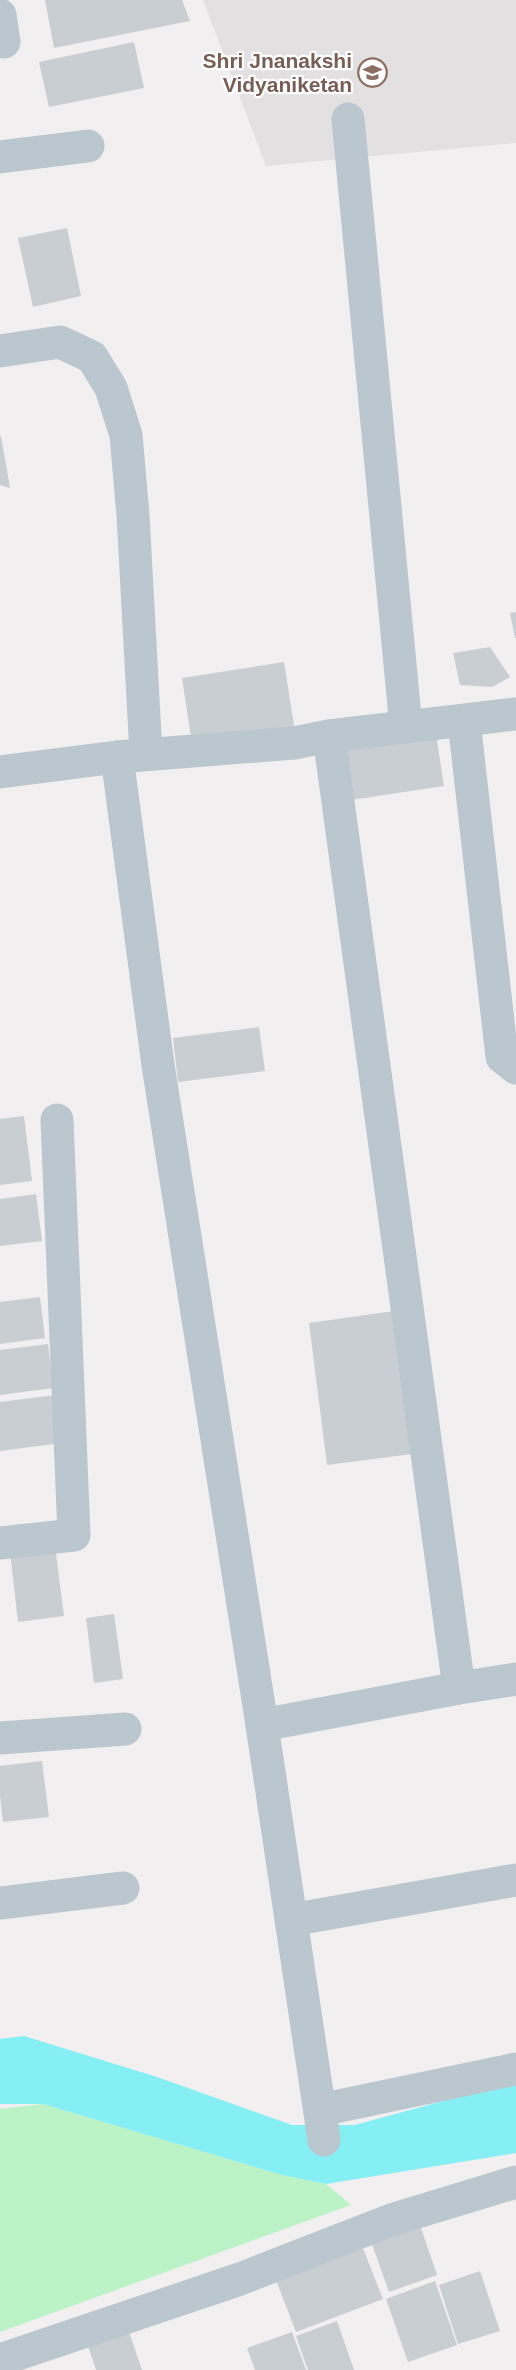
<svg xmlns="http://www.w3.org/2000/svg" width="516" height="2370" viewBox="0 0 516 2370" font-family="Helvetica,sans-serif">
  <rect width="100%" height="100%" fill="#f2eff0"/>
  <path fill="#e3e0e2" d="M203,0H516V143L266,166Z"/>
  <path fill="#bbf3c7" d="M43,2104L282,2175L326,2184L351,2205L0,2332V2109Z"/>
  <path fill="#85eff3" d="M24,2036L157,2077L292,2125H355L498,2086L516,2085V2153L326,2184L282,2175L43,2104H0V2039Z"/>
  <g fill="#c9ced3">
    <path d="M45,0H182L190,21L54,48Z"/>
    <path d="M134,42L144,88L49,107L39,62Z"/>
    <path d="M67,228L81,296L33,307L18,238Z"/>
    <path d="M0,436H1L10,488L0,485Z"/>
    <path d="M516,612V638H515L510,613Z"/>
    <path d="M490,647L510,677L492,687L460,685L453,653Z"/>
    <path d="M284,662L296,738L192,744L182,678Z"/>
    <path d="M435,728L444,786L351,800L342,743Z"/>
    <path d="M259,1027L265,1071L178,1082L173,1038Z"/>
    <path d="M24,1116L32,1181L0,1185V1119Z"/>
    <path d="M36,1194L42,1241L0,1246V1199Z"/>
    <path d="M40,1297L45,1338L0,1344V1302Z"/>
    <path d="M394,1311L412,1454L327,1465L309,1323Z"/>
    <path d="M48,1344L53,1388L0,1395V1350Z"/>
    <path d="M55,1395L61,1443L0,1451V1402Z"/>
    <path d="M55,1546L64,1616L18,1622L10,1552Z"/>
    <path d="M114,1614L123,1679L94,1683L86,1618Z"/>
    <path d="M42,1761L49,1817L3,1822L0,1796V1766Z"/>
    <path d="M418,2219L437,2275L389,2292L369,2236Z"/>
    <path d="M360,2241L383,2299L296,2332L274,2275Z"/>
    <path d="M480,2271L500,2331L458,2344L439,2285Z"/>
    <path d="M435,2281L457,2345L408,2362L386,2299Z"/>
    <path d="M337,2321L354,2370H308L296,2336Z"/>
    <path d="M126,2323L142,2370H96L85,2337Z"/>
    <path d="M292,2332L306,2370H255L247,2348Z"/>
  </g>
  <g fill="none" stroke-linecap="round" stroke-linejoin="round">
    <g stroke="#bac7ce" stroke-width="33">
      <path d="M0,15L4,42"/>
      <path d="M348,119L406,727"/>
      <path d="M0,157L88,146"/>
      <path d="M0,351L60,342L92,357L111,388L126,435L133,515L146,754"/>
      <path d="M464,721L502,1057L516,1068"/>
      <path d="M329,736L459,1688"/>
      <path d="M117,757L158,1065L262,1725L324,2140"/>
      <path d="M0,772L117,757L294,743L329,736L516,714"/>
      <path d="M0,1543L74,1535L57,1120"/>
      <path d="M262,1725L459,1688L516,1679"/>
      <path d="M0,1738L125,1729"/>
      <path d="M0,1903L123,1888"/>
      <path d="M291,1920L516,1880"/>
      <path d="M320,2110L516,2069"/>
      <path d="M0,2360L240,2279L391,2220L516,2182"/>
    </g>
  </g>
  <defs>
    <symbol id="school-ring" viewBox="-11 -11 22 22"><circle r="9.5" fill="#fff" stroke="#8d6e63" stroke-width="1.5"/><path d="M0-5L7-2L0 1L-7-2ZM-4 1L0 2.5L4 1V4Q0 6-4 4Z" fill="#8d6e63"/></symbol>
  </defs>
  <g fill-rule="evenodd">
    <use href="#school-ring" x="356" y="56" width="33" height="33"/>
  </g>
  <g text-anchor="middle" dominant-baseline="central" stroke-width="4.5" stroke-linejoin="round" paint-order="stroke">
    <g font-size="21" font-weight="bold" fill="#785e54" stroke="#fff" text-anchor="end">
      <text x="352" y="60">Shri Jnanakshi<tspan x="352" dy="24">Vidyaniketan</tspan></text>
    </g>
  </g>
</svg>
